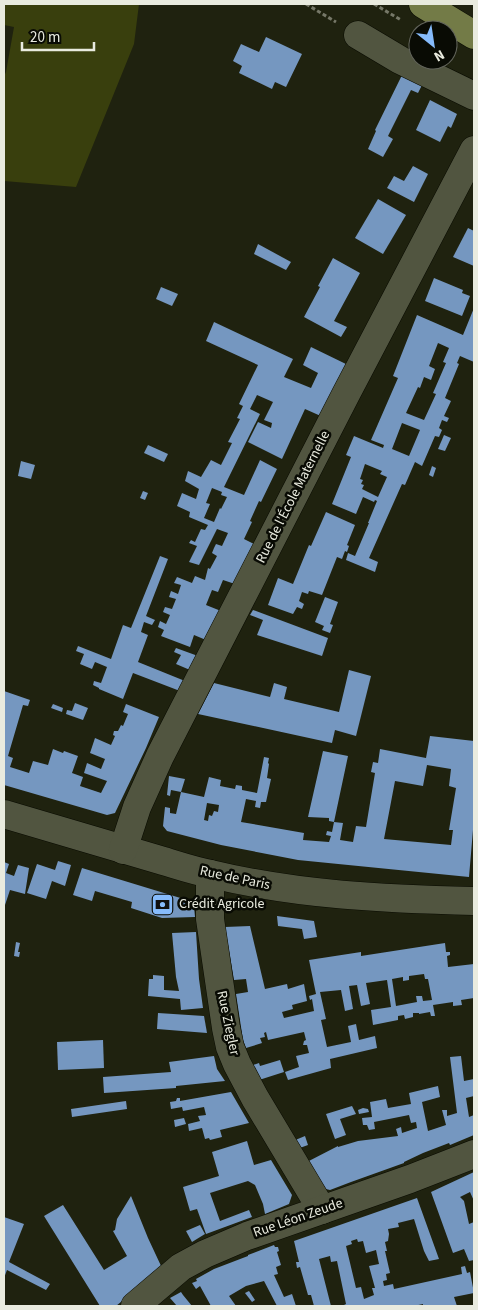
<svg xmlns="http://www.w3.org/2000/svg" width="478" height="1310" viewBox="0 0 478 1310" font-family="'Source Sans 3',sans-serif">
  <rect width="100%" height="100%" fill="#1f220f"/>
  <path fill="#393f0d" d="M4,4H139L134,44L76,187L4,181V76L6,72L14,27L4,25Z"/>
  <g fill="#7597c0" fill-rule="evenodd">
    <path d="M266,37L302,54L286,87L275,82L272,89L239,73L242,66L233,61L241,44L259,52Z"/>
    <path d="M404,71L424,81L418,93L411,90L388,136L393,139L383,157L368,149L376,131L375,130Z"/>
    <path d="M430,100L457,114L451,128L448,126L440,142L416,130Z"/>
    <path d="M413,166L428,174L414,202L387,188L394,176L404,181Z"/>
    <path d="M378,199L406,215L383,254L355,238Z"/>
    <path d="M468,228L474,231V266L453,257Z"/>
    <path d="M258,244L291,262L286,270L254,254Z"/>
    <path d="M333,258L360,273L334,321L347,327L341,337L304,317L320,287L318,286Z"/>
    <path d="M434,278L463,290L462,293L470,296L462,316L425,301Z"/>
    <path d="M161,287L178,294L172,306L156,299Z"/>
    <path d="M474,308V362L460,356L457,363L459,364L445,398L451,401L444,416L449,418L447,422L442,420L439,428L442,430L439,437L435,436L422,466L415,462L405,485L402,484L369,558L378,562L375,572L346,560L348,553L355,556L369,523H368L377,501L375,500L374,502L363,497L356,514L332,504L351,457L346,455L354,436L383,448L384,445L371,440L398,378L393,376L417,315L463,335ZM438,343L449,348L443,362L446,363L433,393L436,394L424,420L406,413L418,387L420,388L424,377L431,380L435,369L429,366ZM402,423L420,430L409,456L392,449ZM365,464L382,471L380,474L387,477L378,497L362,489L364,485L361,484L363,480L360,479Z"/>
    <path d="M214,322L293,359L284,377L311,388L318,373L303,365L311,347L348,365L323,417L305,409L282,459L248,442L258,422L271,428L272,423L264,420L273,402L257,395L250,409L260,414L224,487L244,495L260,460L277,469L261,502L259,501L250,521L252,522L244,539L256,545L235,584L223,580L218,592L212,590L206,605L221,611L206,640L194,635L190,647L161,636L164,630L158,627L160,621L166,624L170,615L163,612L165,607L172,609L176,599L169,597L171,591L178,594L181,585L174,583L177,577L192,583L195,576L205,580L208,568L210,569L217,556L212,553L214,548L216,544L222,546L228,533L217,529L199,565L189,562L197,546L189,543L191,540L195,542L201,529L205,530L208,525L189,517L190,512L177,506L182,493L196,499L199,489L185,481L188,471L201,477L211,460L221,465L232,443L228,442L240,419L237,418L243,406L239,404L258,365L206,341ZM212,488L222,492L221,495L227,497L221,509L220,508L214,522L204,518L210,504L206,503Z"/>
    <path d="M444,435L451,438L445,451L438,449Z"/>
    <path d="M148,445L168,454L164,462L144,453Z"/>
    <path d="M21,461L35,465L31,479L18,476Z"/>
    <path d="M432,466L436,468L433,477L429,475Z"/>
    <path d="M143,491L148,493L145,500L140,498Z"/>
    <path d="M326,512L355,525L347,545L349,546L347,552L345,551L342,559L337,557L322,595L309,591L308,594L302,592L299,601L304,604L302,609L297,607L293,614L268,605L278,578L293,584L309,545L311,546Z"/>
    <path d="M160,556L168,559L146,616L155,620L152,625L144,622L141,632L148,635L138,662L185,681L180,691L133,673L123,699L99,689V688L93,685L94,681L101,683L107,667L95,662L92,669L80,664L84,654L76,651L78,646L111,659L123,625L131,628Z"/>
    <path d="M325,597L338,602L330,624L333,625L330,633L322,630L324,626L315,622Z"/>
    <path d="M253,610L328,638L322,656L257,635L263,620L250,615Z"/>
    <path d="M176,648L198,656L190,670L176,664L181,655L174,652Z"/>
    <path d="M349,670L371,676L356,736L335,730L332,743L198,714L214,683L270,697L274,683L287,687L284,699L339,712Z"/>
    <path d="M4,691L30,700L28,706L23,705L8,756L13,758L10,767L29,773L33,761L48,765L53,749L63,753L64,751L78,756L72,773L83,777L80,786L101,793L107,781L84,773L87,763L101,769L105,759L90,753L95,738L111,745L115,736L113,735L114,731H118L121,725L123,726L128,714L123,712L126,704L159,717L146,748L115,813L107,815L4,785Z"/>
    <path d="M75,703L88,708L83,720L66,714L67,710L72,711Z"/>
    <path d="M53,704L63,708L62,712L51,708Z"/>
    <path d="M430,736L474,741V818L469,877L298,860L221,845L167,831L163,826L165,807L170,808V813L176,814L181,792L204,797L209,777L221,780L220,786L235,789L236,785L242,786V790L257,793L264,757L269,758L268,763L269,764L267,778L271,779L266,802H261L260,808L255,807L256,801L246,799L241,822L304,833L303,840L329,842L331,836L326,835L327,831L332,832L334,822L343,823L340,840L353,842L356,826L366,827L375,773L371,772L373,762L378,763L380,749L426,758ZM427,765L451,769L449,786L456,788L449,830H453L451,845L384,839L395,781L423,786ZM207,803L219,805L218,812L214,811L212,816L209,815L208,821L204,820Z"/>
    <path d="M323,751L348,756L334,822L329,821V818L308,817Z"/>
    <path d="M169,776L185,779L181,792L171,790L170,796L167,795Z"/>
    <path d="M58,861L71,865L65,886L52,881L46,899L27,893L37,864L55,870Z"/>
    <path d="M4,862L9,864L6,873L14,876L18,865L29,868L25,894L10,890L4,908Z"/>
    <path d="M82,868L187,900L194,906L195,917L162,918L131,908L132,902L95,891L92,901L73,895Z"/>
    <path d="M277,916L314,921L317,937L304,939L302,929L278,926Z"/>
    <path d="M250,926L265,989L287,984L288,989L304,984L307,1001L292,1005L293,1009L282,1012L284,1018L314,1011L312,999L310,1000L309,996L316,994L309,960L361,952V956L445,943L446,952H450V955L447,956L448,967L474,964V998L461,1000L462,1005L453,1006V1002L433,1005L435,1016H431L430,1012L419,1014V1013H413V1017L405,1019L404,1015L398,1016V1020L373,1025L371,1010L391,1007L387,980L366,983L370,1004L361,1006L357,985L349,986L353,1009L345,1011L341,990L320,992L326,1019L321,1020L327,1047L351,1042L348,1026L356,1024L359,1040L375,1036L377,1048L330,1059L331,1068L288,1080L285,1072L299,1067L296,1056L309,1053L307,1045H303L304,1041L306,1040L304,1032L268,1040L266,1032L264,1033L265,1037L260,1038L262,1043L246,1048L243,1040L236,994L248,992L246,979L234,980L225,927ZM424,974L425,979H428L432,1000L423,1001L422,996H416L417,1002L396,1006L392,979L403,977V981L409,980V976Z"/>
    <path d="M196,932L199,979L203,1008L181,1010L180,999L148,996L149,979H153V975L164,976V990L179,991L176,977L172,933Z"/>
    <path d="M16,942L20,943L18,952H20L19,957L14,956Z"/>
    <path d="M158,1013L204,1016L207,1033L157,1029Z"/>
    <path d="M103,1040L104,1068L58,1070L57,1042Z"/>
    <path d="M214,1056L217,1069L225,1081L176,1086V1088L104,1093L103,1077L171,1072L169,1062Z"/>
    <path d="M461,1056L464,1081L474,1079V1096L466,1098L469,1117L474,1115V1135L450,1145L449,1143L423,1153L404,1162V1163L351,1182L330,1190L322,1188L305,1163L338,1146V1147L358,1141L398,1136L396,1129L401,1127L402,1133L417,1128L416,1122L411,1123L409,1115L374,1122L375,1129L369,1130L367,1125H363L362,1118L372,1117L370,1102L386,1099L388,1108L411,1104L409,1093L438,1086L440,1097L422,1102L428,1131L446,1125L442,1110H447V1116L457,1113L450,1057Z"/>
    <path d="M280,1060L284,1072L259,1080L253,1065L259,1063L260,1066Z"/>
    <path d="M231,1092L249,1123L220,1130L222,1137L210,1140L209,1138L205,1139L202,1128L189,1131L188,1124L200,1121L198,1116L206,1115L204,1107L183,1111L182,1107L171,1109L170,1102L176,1101L177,1098H180V1101Z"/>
    <path d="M126,1101L127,1109L72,1117L71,1109Z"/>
    <path d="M352,1106L356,1114L340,1119L346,1135L335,1139L326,1114Z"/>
    <path d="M363,1108L368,1109L369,1112L359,1114L358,1110Z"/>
    <path d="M184,1118L186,1124L175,1127L174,1120Z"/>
    <path d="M305,1136L308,1145L297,1149L293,1141Z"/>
    <path d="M247,1141L254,1165L271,1160L292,1195L289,1204L265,1214L263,1204L255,1185L248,1181L210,1193L220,1221L249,1210L252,1217L206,1234L197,1209L190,1211L183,1187L219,1176L212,1152Z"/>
    <path d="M474,1172V1201L470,1192L460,1197L464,1201L469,1224L474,1222V1260L469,1261L464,1249L453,1253L431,1192Z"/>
    <path d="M131,1196L148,1238L162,1268L116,1306H100L44,1216L63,1205L104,1270L127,1256L113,1231L115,1230L117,1219Z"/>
    <path d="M417,1198L439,1259L429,1261L424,1251L414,1219L398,1223L399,1227L388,1229L389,1234L388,1241L385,1242L387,1251H385L390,1273L386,1274L387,1280L383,1281L384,1286L393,1284L394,1289L462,1274L461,1267L465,1266L467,1273L470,1272L474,1293L454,1297L457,1306H423V1304L414,1306H342L346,1304L337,1261L331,1262L330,1256L319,1259L331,1306H314L311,1295H308L300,1267L297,1268L296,1262H299L294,1241ZM357,1239L358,1242L363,1241L366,1253L376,1250L379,1264L369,1266L375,1288H372L374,1295L364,1299L361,1287L356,1288L346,1246L352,1244L351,1241Z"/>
    <path d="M4,1217L24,1224L9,1262L50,1284L46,1290L7,1270L4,1278Z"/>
    <path d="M200,1225L205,1234L192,1242L186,1231Z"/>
    <path d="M274,1245L275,1247H278L279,1251L277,1252L281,1265L276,1267L278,1274L274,1275L284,1297L292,1294L296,1306H277L264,1281L246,1286L229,1296L236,1306H211L200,1286L196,1289L192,1283L197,1281L196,1279L214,1269L248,1256V1255Z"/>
    <path d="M249,1291L255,1300L252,1302L245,1293Z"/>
    <path d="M181,1292L183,1295L192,1306H177L170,1298Z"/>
  </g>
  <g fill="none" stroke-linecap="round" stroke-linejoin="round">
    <defs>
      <g id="minor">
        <path d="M358,35L400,60L474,96"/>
        <path d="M4,814C56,829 108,845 160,860C177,865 194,871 211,874C298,895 386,899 474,901"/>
        <path d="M123,850L137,807L160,756L346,394L474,150"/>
        <path d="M210,874V919L226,1028L230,1047L237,1064L255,1098L322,1210"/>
        <path d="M135,1306L181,1267L205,1254L247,1236L410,1179L474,1154"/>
      </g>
      <path id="major" d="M423,4L474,35"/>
    </defs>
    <use href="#minor" stroke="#090b00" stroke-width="29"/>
    <use href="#major" stroke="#090b00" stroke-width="29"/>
    <g stroke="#767868" stroke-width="3" stroke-dasharray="4 2.5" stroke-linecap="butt">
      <path d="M306,4L336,22"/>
      <path d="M374,4L401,20"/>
    </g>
    <use href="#minor" stroke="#515540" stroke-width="28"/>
    <use href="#major" stroke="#737b47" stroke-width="28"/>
  </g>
  <defs>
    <symbol id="bank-square" viewBox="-11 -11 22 22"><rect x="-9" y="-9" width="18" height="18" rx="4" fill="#86bbfb" stroke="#090b04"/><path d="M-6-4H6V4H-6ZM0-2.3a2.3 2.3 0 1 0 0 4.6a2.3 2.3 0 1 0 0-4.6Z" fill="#111"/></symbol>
  </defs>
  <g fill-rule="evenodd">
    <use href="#bank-square" x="150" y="892" width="25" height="25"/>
  </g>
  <g text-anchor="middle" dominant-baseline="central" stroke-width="5" stroke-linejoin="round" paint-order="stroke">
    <g font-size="14" fill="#e9ebdf" stroke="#090b04">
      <text transform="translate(293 497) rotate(-63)">Rue de l'École Maternelle</text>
      <text transform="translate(235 878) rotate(12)">Rue de Paris</text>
      <text transform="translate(228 1023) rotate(78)">Rue Ziegler</text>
      <text transform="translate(298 1218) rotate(-19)">Rue Léon Zeude</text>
    </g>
    <g font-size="14" fill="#e9ebdf" stroke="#090b04" text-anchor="start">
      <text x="179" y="904">Crédit Agricole</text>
    </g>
  </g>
  <rect width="478" height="1310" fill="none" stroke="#e9ebdf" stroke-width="10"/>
  <g transform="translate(433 45) rotate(150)"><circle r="24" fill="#090b04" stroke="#63655c"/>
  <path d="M0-4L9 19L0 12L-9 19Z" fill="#86bbfb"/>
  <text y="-8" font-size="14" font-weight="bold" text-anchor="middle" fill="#e9ebdf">N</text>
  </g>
  <path d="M22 42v8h72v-8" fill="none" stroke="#e9ebdf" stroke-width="2.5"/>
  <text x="30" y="42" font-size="15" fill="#e9ebdf" stroke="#090b04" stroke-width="4" paint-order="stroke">20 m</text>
</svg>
